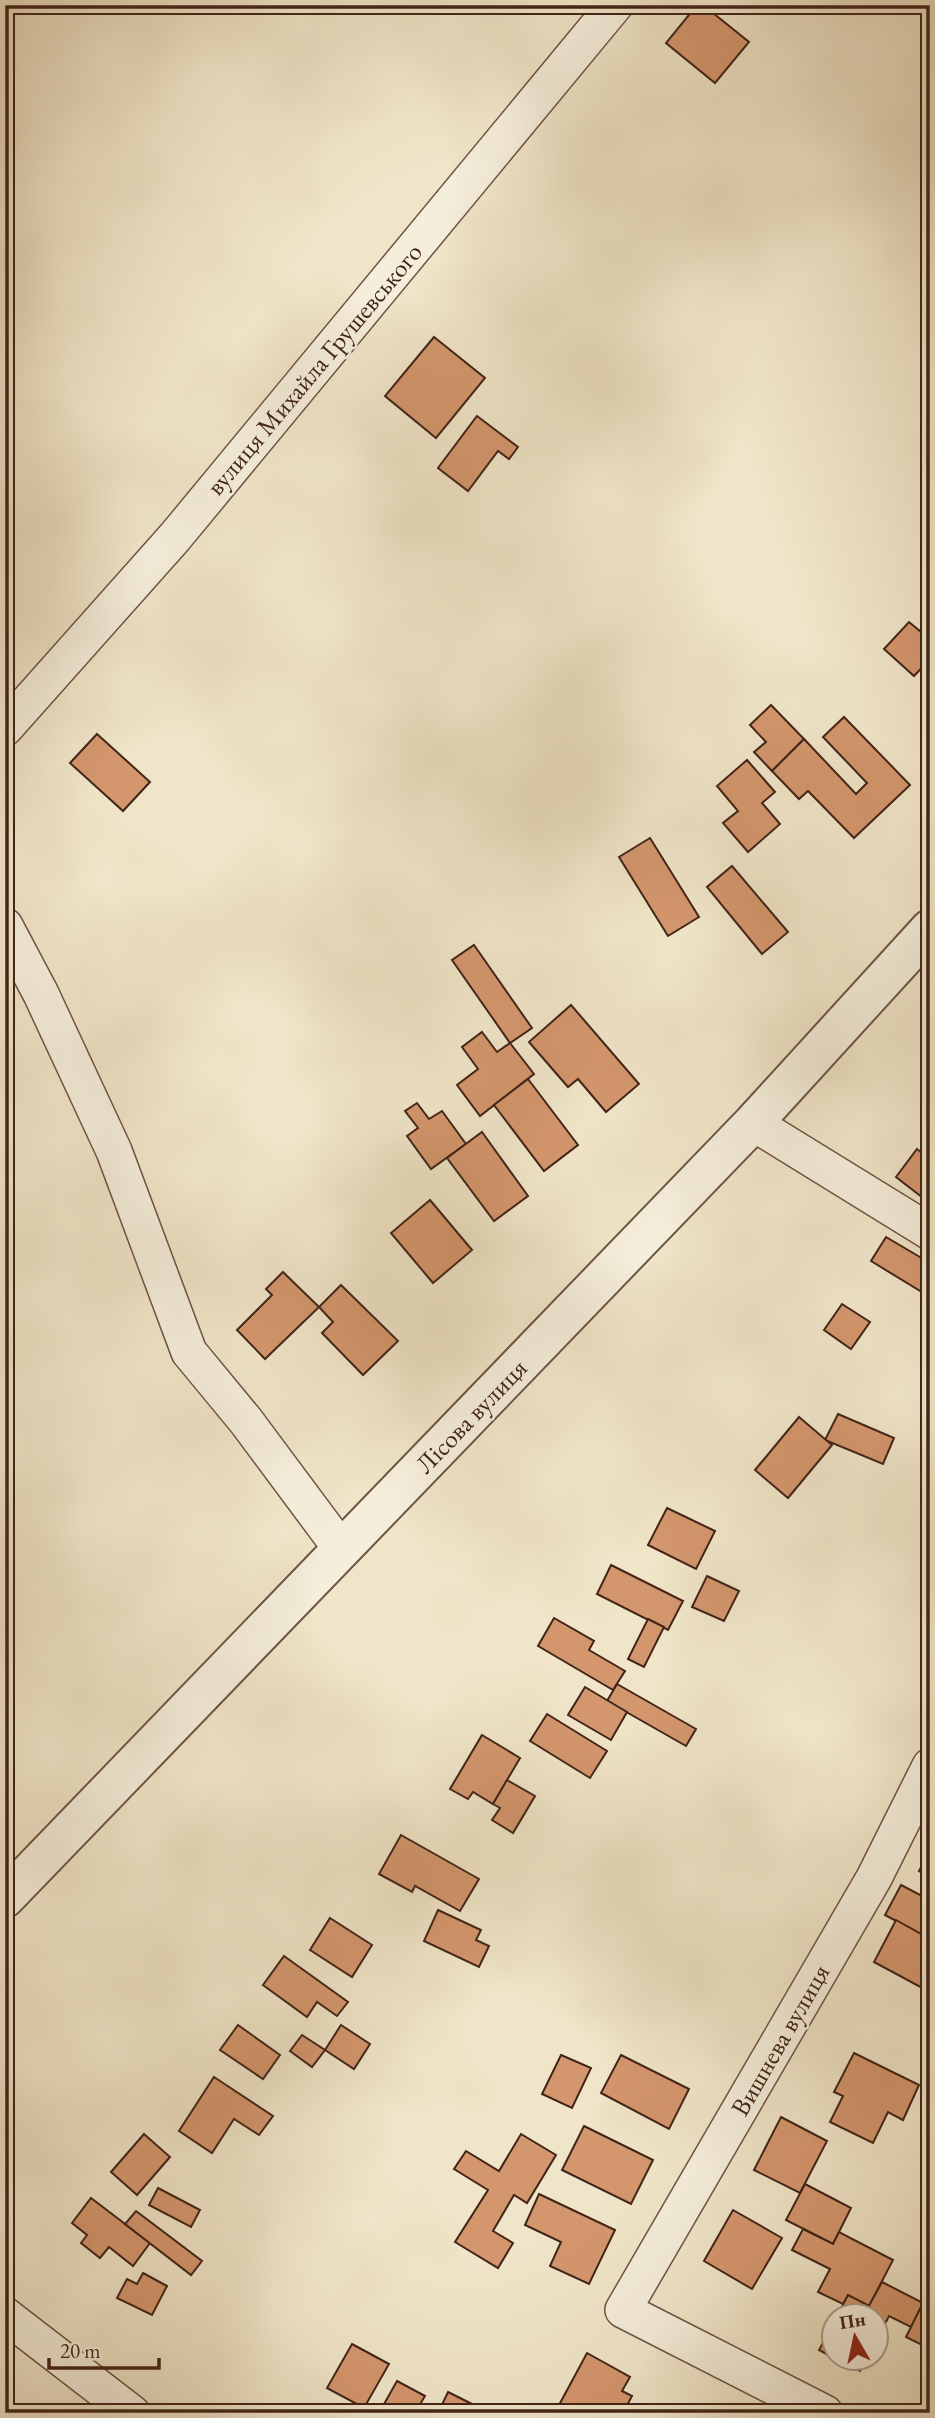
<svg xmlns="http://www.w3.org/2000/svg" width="935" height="2418" viewBox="0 0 935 2418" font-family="'EB Garamond',serif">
  <rect width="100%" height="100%" fill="#f0e5c8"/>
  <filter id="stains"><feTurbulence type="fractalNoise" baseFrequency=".00286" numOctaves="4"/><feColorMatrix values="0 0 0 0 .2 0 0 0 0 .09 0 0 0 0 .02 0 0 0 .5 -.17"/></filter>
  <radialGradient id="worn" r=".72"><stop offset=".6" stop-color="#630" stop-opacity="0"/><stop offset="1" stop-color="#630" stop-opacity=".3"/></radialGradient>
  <g fill="#d4966d" stroke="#412418" stroke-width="2">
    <path d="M697,5H703L749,42L715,83L666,43Z"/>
    <path d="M434,337L485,378L436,438L385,396Z"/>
    <path d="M477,416L518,447L509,459L498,451L468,491L438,468Z"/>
    <path d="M930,620V663L928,661L914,676L884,649L909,622L920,631Z"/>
    <path d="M771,705L804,739L772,771L754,752L766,742L750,725Z"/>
    <path d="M844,717L910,785L854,838L808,791L799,799L772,771L804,739L856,794L867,783L823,737Z"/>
    <path d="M97,734L150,782L123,811L70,763Z"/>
    <path d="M747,760L775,792L762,803L780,824L748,852L723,823L738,811L717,786Z"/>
    <path d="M650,838L699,917L668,936L619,857Z"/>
    <path d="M732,866L788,932L762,954L707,887Z"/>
    <path d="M474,945L532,1028L510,1043L452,960Z"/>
    <path d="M571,1005L639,1084L606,1112L578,1079L568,1087L529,1042Z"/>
    <path d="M482,1032L497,1052L510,1043L534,1074L480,1116L457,1085L478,1069L462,1047Z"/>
    <path d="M528,1079L578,1145L544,1171L494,1105Z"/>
    <path d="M417,1103L429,1119L442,1111L466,1144L431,1169L407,1136L418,1128L405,1111Z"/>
    <path d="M482,1132L528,1196L494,1221L447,1158Z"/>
    <path d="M917,1149L930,1159V1196L927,1201L896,1177Z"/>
    <path d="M430,1200L472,1250L433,1283L391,1233Z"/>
    <path d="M886,1237L930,1263V1297L871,1261Z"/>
    <path d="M283,1272L319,1307L265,1359L237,1330L272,1295L266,1289Z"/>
    <path d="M341,1285L398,1341L363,1375L322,1333L333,1322L319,1307Z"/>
    <path d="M842,1304L870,1322L851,1349L824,1330Z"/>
    <path d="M838,1414L894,1438L883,1464L825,1440Z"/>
    <path d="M799,1417L832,1445L788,1498L755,1470Z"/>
    <path d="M667,1508L715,1531L696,1569L648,1545Z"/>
    <path d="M611,1565L683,1601L668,1630L597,1594Z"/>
    <path d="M707,1576L739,1591L724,1621L692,1607Z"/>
    <path d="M554,1618L594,1641L589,1650L625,1671L613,1690L538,1646Z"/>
    <path d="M648,1619L664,1627L644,1667L628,1659Z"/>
    <path d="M617,1684L696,1729L686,1746L607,1701Z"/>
    <path d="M585,1687L627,1712L611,1740L568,1715Z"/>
    <path d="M547,1714L607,1751L590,1778L530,1741Z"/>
    <path d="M482,1735L520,1758L493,1804L473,1792L468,1799L450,1789Z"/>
    <path d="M507,1780L535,1796L513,1833L492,1820L500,1808L493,1804Z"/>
    <path d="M401,1835L479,1879L460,1911L415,1886L412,1892L379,1874Z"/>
    <path d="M930,1850V1877L919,1871Z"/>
    <path d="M901,1885L930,1900V1939L885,1915Z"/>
    <path d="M438,1910L481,1930L476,1940L489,1946L479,1967L424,1941Z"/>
    <path d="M330,1918L372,1945L352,1977L310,1950Z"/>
    <path d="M896,1920L930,1939L928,1991L874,1962Z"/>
    <path d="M284,1956L348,2002L337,2016L317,2002L307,2017L263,1985Z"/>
    <path d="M238,2025L280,2055L263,2079L220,2050Z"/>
    <path d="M341,2025L370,2044L354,2069L325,2050Z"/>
    <path d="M302,2035L325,2050L312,2067L290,2051Z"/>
    <path d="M854,2053L919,2085L903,2120L888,2112L873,2143L830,2122L843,2096L834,2092Z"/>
    <path d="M561,2055L591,2068L572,2108L542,2094Z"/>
    <path d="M621,2055L689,2089L669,2129L601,2093Z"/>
    <path d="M214,2077L273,2116L259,2135L234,2119L212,2153L179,2131Z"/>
    <path d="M781,2117L827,2141L800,2193L754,2170Z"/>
    <path d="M584,2126L653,2160L631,2204L562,2170Z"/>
    <path d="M144,2134L170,2157L137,2195L111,2172Z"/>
    <path d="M521,2134L556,2155L527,2203L514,2195L493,2231L513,2243L498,2268L455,2242L488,2190L454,2169L466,2151L499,2171Z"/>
    <path d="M805,2184L851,2208L833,2244L786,2220Z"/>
    <path d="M158,2188L200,2210L191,2227L149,2205Z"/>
    <path d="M539,2194L615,2230L589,2284L550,2266L561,2242L525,2225Z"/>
    <path d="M91,2198L150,2243L133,2266L109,2247L100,2258L81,2243L87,2235L72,2223Z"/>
    <path d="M733,2210L782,2238L752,2289L704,2261Z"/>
    <path d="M136,2211L202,2261L191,2275L125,2224Z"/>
    <path d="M803,2229L833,2244L839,2232L893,2260L869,2306L848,2295L843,2304L818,2292L830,2269L792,2250Z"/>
    <path d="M143,2273L167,2286L152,2315L117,2298L127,2279L137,2284Z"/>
    <path d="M882,2282L923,2303L911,2327L889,2316L876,2341V2316H837L848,2295L869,2306Z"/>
    <path d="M923,2303L930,2307V2349L906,2337Z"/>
    <path d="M834,2323V2358L819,2350Z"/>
    <path d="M352,2344L389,2364L364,2408L327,2388Z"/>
    <path d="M587,2353L630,2377L622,2391L632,2396L623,2413H568L558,2407Z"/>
    <path d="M835,2358H867L860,2371Z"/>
    <path d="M397,2381L425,2396L415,2413H379Z"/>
    <path d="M448,2392L490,2413H438Z"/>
  </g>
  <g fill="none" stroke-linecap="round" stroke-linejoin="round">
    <defs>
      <g id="minor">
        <path d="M5,728L175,537L615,5"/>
        <path d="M5,926L41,994L114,1151L189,1352L246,1421L342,1550"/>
        <path d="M753,1123L930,1232"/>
        <path d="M5,2315L132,2413"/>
        <path d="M825,2413L623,2310L874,1878L930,1766"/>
      </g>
      <path id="tertiary" d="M5,1898L753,1123L930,929"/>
    </defs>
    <use href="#minor" stroke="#6d5444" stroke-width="38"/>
    <use href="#tertiary" stroke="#6d5444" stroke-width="42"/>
    <use href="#minor" stroke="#f5eedb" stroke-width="35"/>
    <use href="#tertiary" stroke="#f5eedb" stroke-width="38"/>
  </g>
  <g text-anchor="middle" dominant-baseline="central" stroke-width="5" stroke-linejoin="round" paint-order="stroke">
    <g font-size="26" fill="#412418" stroke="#f5eedb">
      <text transform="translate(314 369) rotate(-50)">вулиця Михайла Грушевського</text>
      <text transform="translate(471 1416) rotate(-46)">Лісова вулиця</text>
      <text transform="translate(780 2040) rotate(-60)">Вишнева вулиця</text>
    </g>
  </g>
  <rect width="935" height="2418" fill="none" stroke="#f0e5c8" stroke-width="28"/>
  <rect x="7" y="7" width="921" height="2404" fill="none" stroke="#412418" stroke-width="3.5"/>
  <rect x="14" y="14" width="907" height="2390" fill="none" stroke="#412418" stroke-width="2"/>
  <g transform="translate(855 2337) rotate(351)"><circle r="33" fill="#f5eedb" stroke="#ad9d8d" stroke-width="2"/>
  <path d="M0-5L12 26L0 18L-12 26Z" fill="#8f2418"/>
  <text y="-10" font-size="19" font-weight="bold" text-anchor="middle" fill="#412418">Пн</text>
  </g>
  <path d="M49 2358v10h110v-10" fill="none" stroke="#412418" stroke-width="3.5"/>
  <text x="60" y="2358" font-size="21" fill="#412418" stroke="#f5eedb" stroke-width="5" paint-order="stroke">20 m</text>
  <rect width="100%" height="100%" filter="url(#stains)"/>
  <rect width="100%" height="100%" fill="url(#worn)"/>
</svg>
